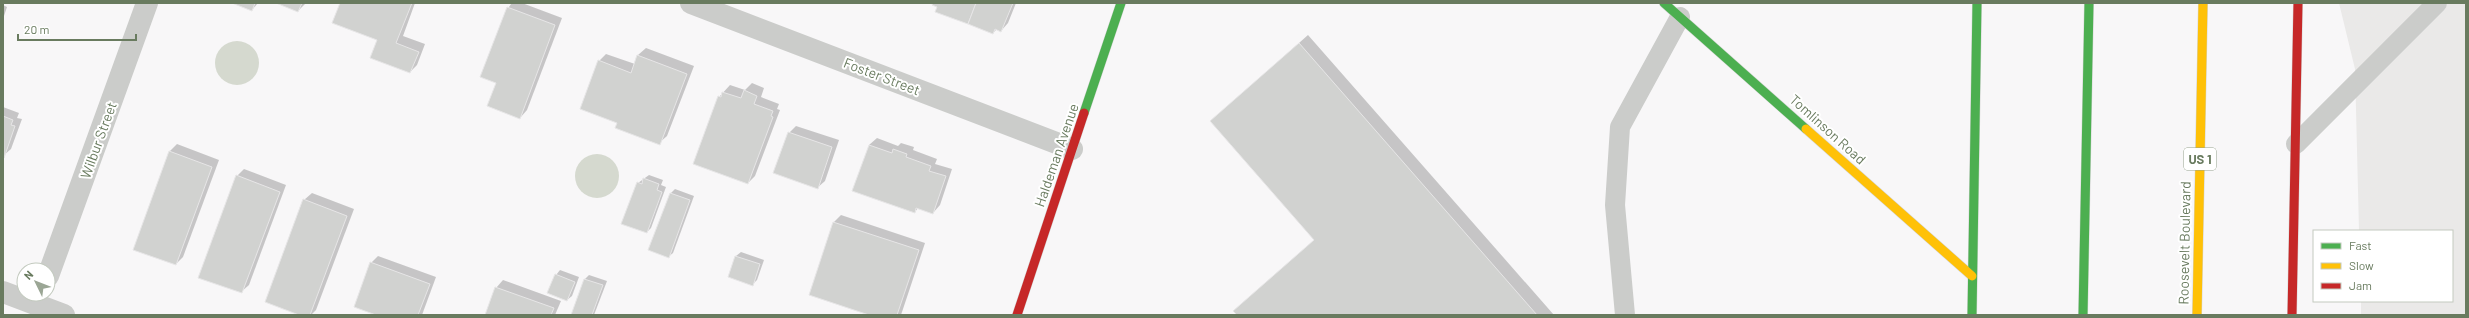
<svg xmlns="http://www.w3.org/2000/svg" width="2469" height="318" viewBox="0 0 2469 318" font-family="Barlow,sans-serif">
  <rect width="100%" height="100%" fill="#f8f7f8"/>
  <path fill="#eae9e8" d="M2339,3H2466V315H2361V301H2452V231H2359L2355,69Z"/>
  <g fill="#d5d9cf">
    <circle cx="237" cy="63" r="22"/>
    <circle cx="597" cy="176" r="22"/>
  </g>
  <g fill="#0003">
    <path d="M235,3H258L252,10Z"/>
    <path d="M279,3H306L298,11Z"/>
    <path d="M341,3H415L403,36L425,44L417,65L410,72Z"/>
    <path d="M512,3H522L562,18L527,110L520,118L508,8Z"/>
    <path d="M934,3H1016L1008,23L1001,31L997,29L993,33Z"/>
    <path d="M3,5L7,7L3,19Z"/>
    <path d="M1308,35L1554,315H1238L1315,239L1220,113Z"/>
    <path d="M646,48L694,66L667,136L659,143L618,123L599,61L606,54L635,64L638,55Z"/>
    <path d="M752,83L764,88L761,97L779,104L777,109L780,110L755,176L748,183L719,97L730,85L745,90Z"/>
    <path d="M3,107L19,113L17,118L22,119L11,149L3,156Z"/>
    <path d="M796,126L839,140L825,181L817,188L789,133Z"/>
    <path d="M877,138L898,146L901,143L914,147L913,150L937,159L935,164L952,169L940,205L933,213L918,208L915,212L869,145Z"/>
    <path d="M177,144L219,160L183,257L176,264L134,249L170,151Z"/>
    <path d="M244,169L286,185L249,285L241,292L237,176Z"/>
    <path d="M649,175L663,180L661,185L666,187L651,228L647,232L638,183Z"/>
    <path d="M675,189L694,196L673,253L668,257L649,250L671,193Z"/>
    <path d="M312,193L354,209L316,310L311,315H302L304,200Z"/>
    <path d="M841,215L925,243L901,315H872L834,222Z"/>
    <path d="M741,252L764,260L757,280L752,285L736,256Z"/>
    <path d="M378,256L436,277L422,315H379L371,263Z"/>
    <path d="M560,270L579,277L572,296L567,300L556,275Z"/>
    <path d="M589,275L607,281L594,315H572L585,279Z"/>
    <path d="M503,280L561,301L555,315H487L496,288Z"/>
  </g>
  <g fill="#d1d2d0" stroke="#e7e6e7">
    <path d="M232,3H255L252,11Z"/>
    <path d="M276,3H302L298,12Z"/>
    <path d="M340,3H412L396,43L419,52L410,73L370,58L377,40L332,23Z"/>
    <path d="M933,3H976L968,24L935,12L937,7L932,5Z"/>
    <path d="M976,3H1013L1001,32L995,29L993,34L968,24Z"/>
    <path d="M507,7L555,25L520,119L487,106L496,83L480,77Z"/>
    <path d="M1299,43L1537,315H1237L1233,311L1314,240L1210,121Z"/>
    <path d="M637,55L687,74L660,145L615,128L617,123L580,109L598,60L631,73Z"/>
    <path d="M744,90L757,96L754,104L773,111L771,116L773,117L748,184L693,164L718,96L721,97L722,92L741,98Z"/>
    <path d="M3,116L13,120L11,125L15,126L4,158Z"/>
    <path d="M788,132L832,147L818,189L773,173Z"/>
    <path d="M869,145L892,153L893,149L907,154L906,157L931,166L929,171L946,176L933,214L916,208L915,213L852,191Z"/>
    <path d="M169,151L212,167L176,265L133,250Z"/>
    <path d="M236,175L280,192L242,293L198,278Z"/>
    <path d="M643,178L659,184L657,190L662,192L647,233L621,224L637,182L642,184Z"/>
    <path d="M670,193L690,200L669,258L648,250Z"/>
    <path d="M303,199L347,216L310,315H299L265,302Z"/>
    <path d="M833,222L919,250L897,315H869L809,295Z"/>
    <path d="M735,256L760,264L753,286L728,277Z"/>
    <path d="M370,262L430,284L418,315H376L354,307Z"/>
    <path d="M555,274L575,282L567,301L547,293Z"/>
    <path d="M584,279L603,285L592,315H571Z"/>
    <path d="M495,287L554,308L551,315H485Z"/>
  </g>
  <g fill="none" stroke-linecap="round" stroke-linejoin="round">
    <defs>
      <g id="fast">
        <path d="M1664,3L1806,129"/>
        <path d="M1084,113L1121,3"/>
        <path d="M1972,315L1977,3"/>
        <path d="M2083,315L2089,3"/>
      </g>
      <g id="slow">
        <path d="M1806,129L1972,276"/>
        <path d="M2197,315L2203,3"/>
      </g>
      <g id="jam">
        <path d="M1017,315L1084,113"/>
        <path d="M2292,315L2298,3"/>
      </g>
    </defs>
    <use href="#fast" stroke="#d4d5d4" stroke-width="10"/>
    <use href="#slow" stroke="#d4d5d4" stroke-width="10"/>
    <use href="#jam" stroke="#d4d5d4" stroke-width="10"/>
    <g stroke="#cbccca" stroke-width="20">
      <path d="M2296,144L2437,3"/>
      <path d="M1625,315L1615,205L1620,127L1680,17"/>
    </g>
    <g stroke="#cbccca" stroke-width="22">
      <path d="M691,3L1072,149"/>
      <path d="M48,276L147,3"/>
      <path d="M3,292L64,315"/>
    </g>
    <use href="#fast" stroke="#4caf50" stroke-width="9"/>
    <use href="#slow" stroke="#ffc107" stroke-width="9"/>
    <use href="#jam" stroke="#c62828" stroke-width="9"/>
  </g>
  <g text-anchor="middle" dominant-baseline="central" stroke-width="4" stroke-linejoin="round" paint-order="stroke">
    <rect fill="#fff" stroke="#96a38f" stroke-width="1" x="2184" y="148" width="32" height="22" rx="3"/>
    <g font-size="13" font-weight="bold" fill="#697b5f">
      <text x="2200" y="159">US 1</text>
    </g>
    <g font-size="14" fill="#697b5f" stroke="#fff">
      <text transform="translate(882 76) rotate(21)">Foster Street</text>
      <text transform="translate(1828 129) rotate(42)">Tomlinson Road</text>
      <text transform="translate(98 140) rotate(-70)">Wilbur Street</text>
      <text transform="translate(1056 155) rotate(-71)">Haldeman Avenue</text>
      <text transform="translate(2184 243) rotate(-89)">Roosevelt Boulevard</text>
    </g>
  </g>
  <rect width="2469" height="318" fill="none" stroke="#697b5f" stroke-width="8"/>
  <rect x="2313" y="230" width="140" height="72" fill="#ffffff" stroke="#c3cabf"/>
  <rect x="2321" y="243" width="20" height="6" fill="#4caf50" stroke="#c3cabf"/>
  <text x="2349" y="250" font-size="12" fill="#697b5f">Fast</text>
  <rect x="2321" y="263" width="20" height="6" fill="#ffc107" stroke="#c3cabf"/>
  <text x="2349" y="270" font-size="12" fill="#697b5f">Slow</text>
  <rect x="2321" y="283" width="20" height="6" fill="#c62828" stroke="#c3cabf"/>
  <text x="2349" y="290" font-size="12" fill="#697b5f">Jam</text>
  <g transform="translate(36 282) rotate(313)"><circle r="19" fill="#ffffff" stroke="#c3cabf"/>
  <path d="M0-3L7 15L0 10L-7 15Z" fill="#9ba695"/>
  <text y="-6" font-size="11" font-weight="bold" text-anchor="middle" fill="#697b5f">N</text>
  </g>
  <path d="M18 34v6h118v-6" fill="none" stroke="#697b5f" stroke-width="2"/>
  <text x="24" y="34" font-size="12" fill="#697b5f" stroke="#ffffff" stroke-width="3" paint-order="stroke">20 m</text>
</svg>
